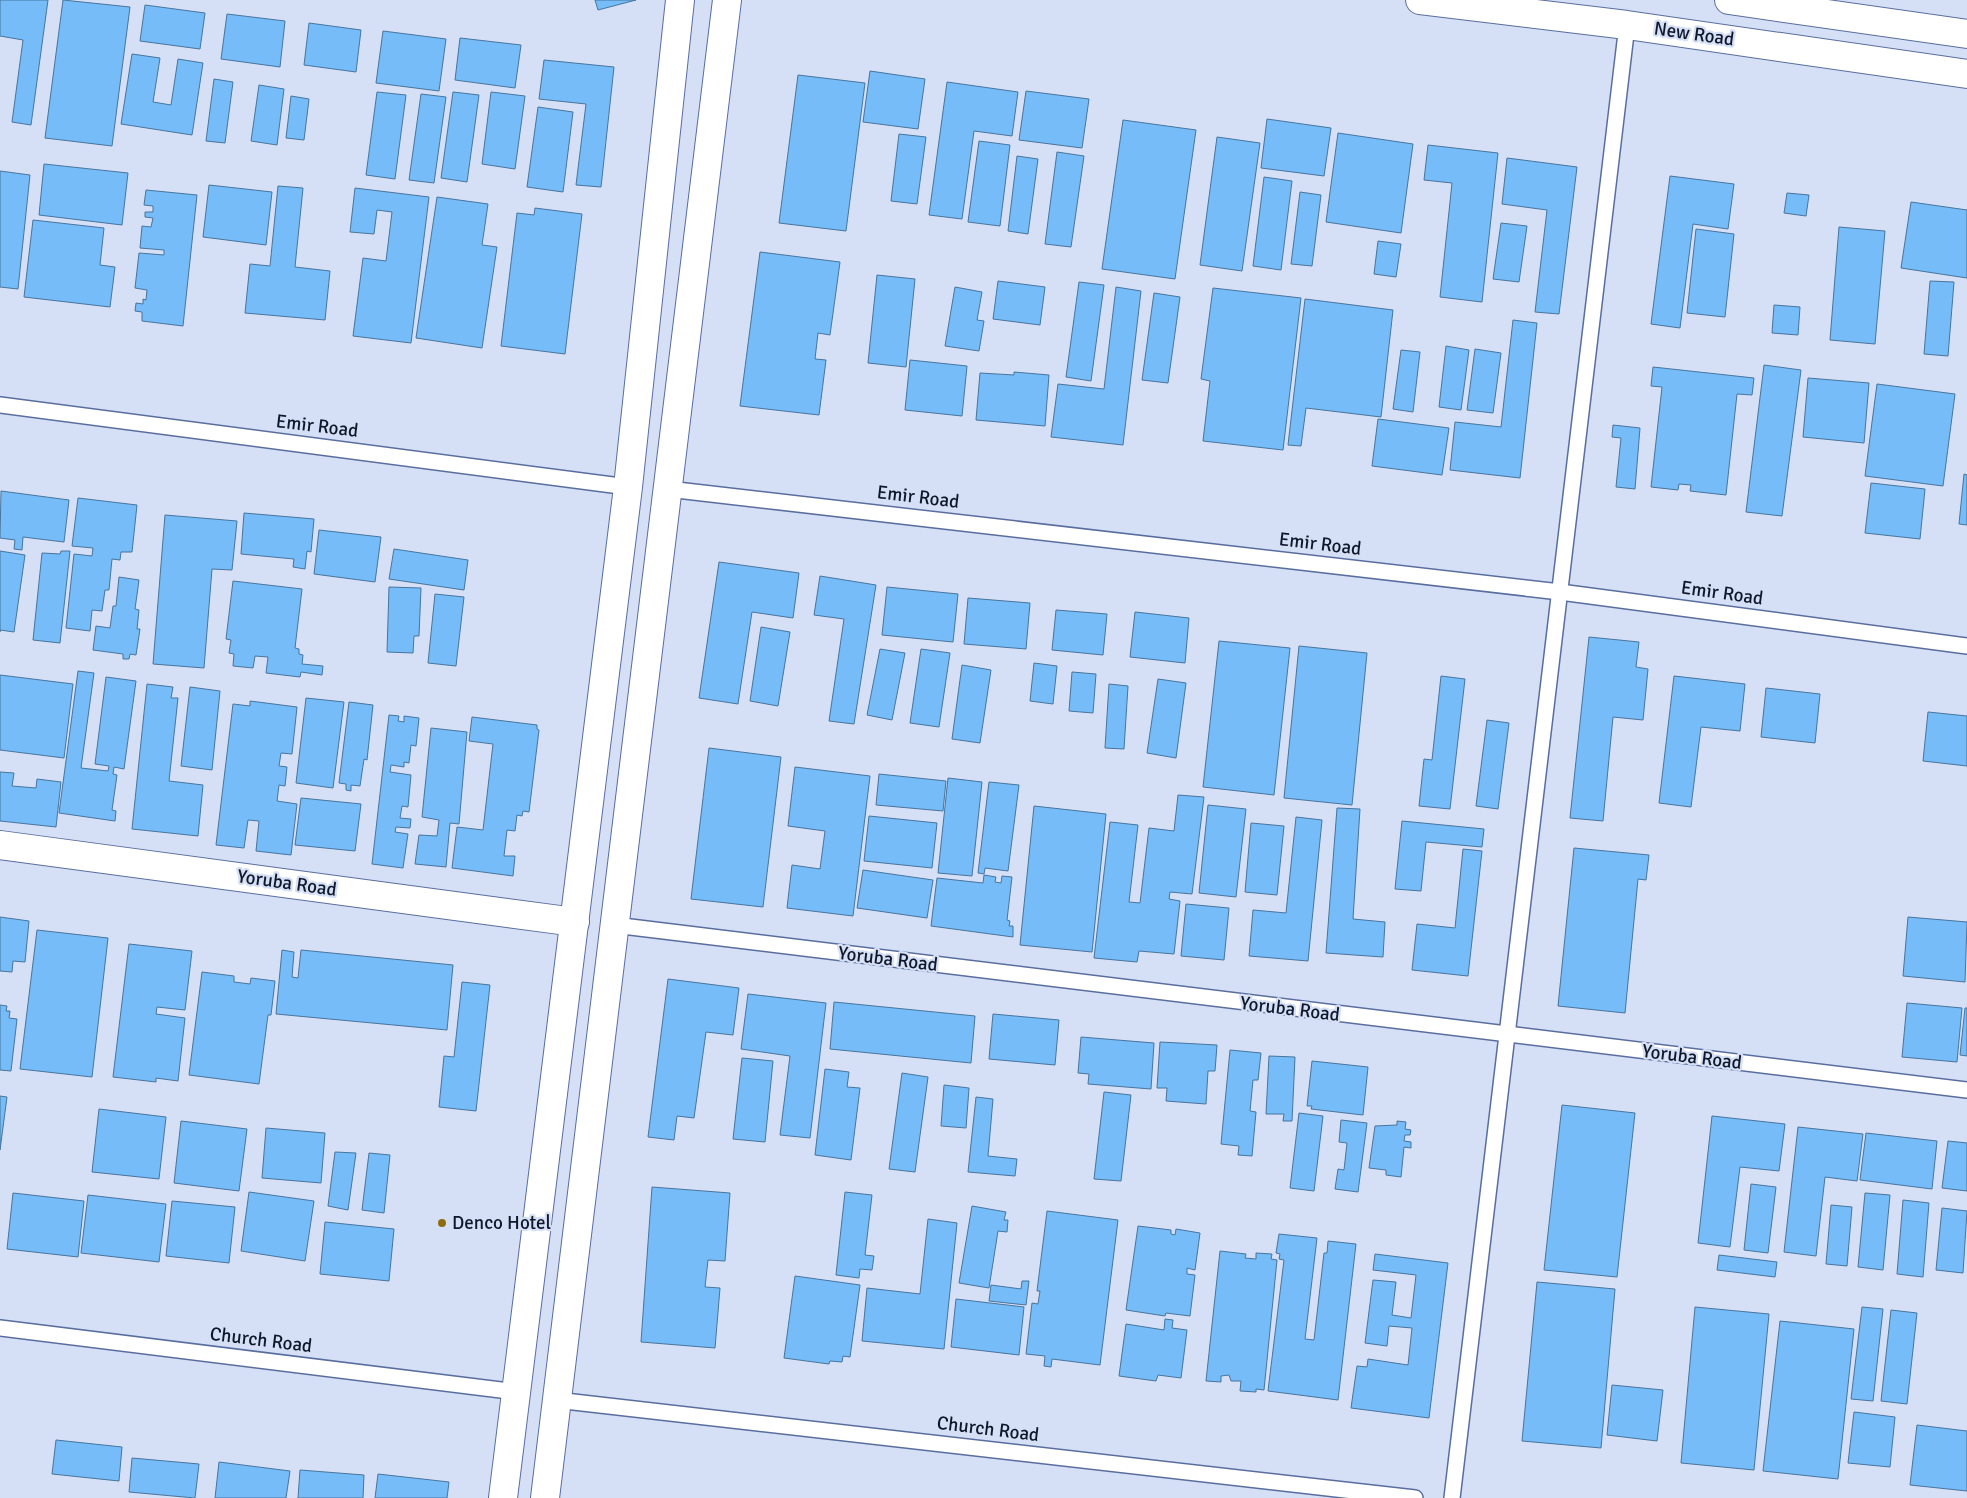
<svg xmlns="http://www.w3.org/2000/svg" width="1967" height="1498" viewBox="0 0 1967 1498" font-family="Signika,sans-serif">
  <rect width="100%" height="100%" fill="#d5dff5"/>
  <g fill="#75bcf9" stroke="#47759d">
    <path d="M0,0H48L31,125L12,122L23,40L0,36Z"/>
    <path d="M63,0L130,7L112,146L45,138Z"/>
    <path d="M595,0H636L598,10Z"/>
    <path d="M145,5L205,13L200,49L140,41Z"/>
    <path d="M227,14L285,21L280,67L221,59Z"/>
    <path d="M309,23L361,30L356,72L304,65Z"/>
    <path d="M383,31L446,39L439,91L376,83Z"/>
    <path d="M460,38L521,45L515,88L455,80Z"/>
    <path d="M132,54L160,58L153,102L171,105L178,59L203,63L192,135L121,124Z"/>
    <path d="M544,60L614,67L601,187L576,185L586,104L539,99Z"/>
    <path d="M870,71L925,79L918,129L863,122Z"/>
    <path d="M798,75L865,83L846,231L779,223Z"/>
    <path d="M214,79L233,82L225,143L206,141Z"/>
    <path d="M947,82L1018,92L1012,136L974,131L962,219L929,215Z"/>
    <path d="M259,85L284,89L277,145L251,141Z"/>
    <path d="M1026,91L1089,99L1082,148L1019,140Z"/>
    <path d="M377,92L406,95L395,179L366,175Z"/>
    <path d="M453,92L479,95L467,182L441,178Z"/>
    <path d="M491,92L525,96L515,169L482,164Z"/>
    <path d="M421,94L446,97L434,183L409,180Z"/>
    <path d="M291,96L309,99L304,140L286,138Z"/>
    <path d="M538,107L573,112L563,192L527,187Z"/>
    <path d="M1267,119L1331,128L1324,176L1261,168Z"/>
    <path d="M1123,120L1196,130L1175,279L1102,269Z"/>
    <path d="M1338,133L1413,144L1401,233L1326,222Z"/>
    <path d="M899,134L926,137L917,204L891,201Z"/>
    <path d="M1217,137L1260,143L1242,271L1200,265Z"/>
    <path d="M979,141L1010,145L1000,226L968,222Z"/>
    <path d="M1428,145L1498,153L1482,302L1440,297L1452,183L1424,180Z"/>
    <path d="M1057,152L1084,156L1071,247L1045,244Z"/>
    <path d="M1017,156L1038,159L1028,234L1008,231Z"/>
    <path d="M1507,158L1577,167L1559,314L1535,312L1547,210L1502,204Z"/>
    <path d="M44,164L128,173L122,225L39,215Z"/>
    <path d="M0,171L30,175L18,289L0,287Z"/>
    <path d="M1670,176L1734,184L1728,229L1693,224L1680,328L1651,324Z"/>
    <path d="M1264,177L1292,181L1281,270L1253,266Z"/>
    <path d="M209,185L272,192L266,245L203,237Z"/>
    <path d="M278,186L303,188L295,267L330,271L325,320L245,313L250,264L270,266Z"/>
    <path d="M355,188L429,197L411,343L353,336L363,258L386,261L392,212L377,210L374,234L350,232Z"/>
    <path d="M146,190L197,195L183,326L142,321V312L135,311L136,303L143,304V299L146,300L147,290L135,288L139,253L164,255V250L140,248L142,226L151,227L153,218L145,217V212H153V206L144,205Z"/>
    <path d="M1300,192L1321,195L1312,266L1291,264Z"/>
    <path d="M1787,193L1809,195L1806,216L1784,213Z"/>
    <path d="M437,197L488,204L482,245L497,247L482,348L416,338Z"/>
    <path d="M1911,202L1967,210V278L1901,268Z"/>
    <path d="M535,208L582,214L565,354L501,346L517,213L534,215Z"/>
    <path d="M33,220L104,228L100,265L115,267L110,307L24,297Z"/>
    <path d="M1501,223L1527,226L1519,282L1493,279Z"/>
    <path d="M1839,227L1885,231L1875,344L1830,340Z"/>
    <path d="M1696,229L1734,234L1725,317L1687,313Z"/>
    <path d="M1378,241L1401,244L1396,277L1374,274Z"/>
    <path d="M760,252L840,262L830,335L818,333L815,359L826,360L819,415L740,406Z"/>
    <path d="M877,275L915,279L906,367L868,363Z"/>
    <path d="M998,281L1045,287L1040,325L993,319Z"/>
    <path d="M1930,281L1954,282L1948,356L1924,354Z"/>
    <path d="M1079,282L1104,285L1091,381L1066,377Z"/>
    <path d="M955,287L982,292L977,320L984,321L979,351L945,346Z"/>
    <path d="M1116,287L1141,291L1123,445L1051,437L1058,384L1104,389Z"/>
    <path d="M1213,288L1301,298L1283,450L1203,441L1210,381L1201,379Z"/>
    <path d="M1154,293L1180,297L1168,383L1142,380Z"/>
    <path d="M1305,299L1393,310L1381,417L1306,408L1301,446L1288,445Z"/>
    <path d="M1774,305L1800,307L1798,335L1772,333Z"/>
    <path d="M1513,320L1537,323L1520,478L1450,470L1455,422L1501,427Z"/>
    <path d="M1446,346L1469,350L1461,410L1439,407Z"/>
    <path d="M1475,349L1501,353L1493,413L1467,410Z"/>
    <path d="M1401,350L1420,352L1413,412L1393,409Z"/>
    <path d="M910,360L967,366L962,416L905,410Z"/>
    <path d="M1764,365L1801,370L1782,516L1746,512Z"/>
    <path d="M1653,367L1754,378L1752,395L1737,394L1726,495L1690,491L1691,485L1679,484L1678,490L1651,487L1662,387L1651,386Z"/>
    <path d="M1014,372L1049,375L1045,426L976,420L980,373L1014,375Z"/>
    <path d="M1808,378L1869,383L1864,443L1803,437Z"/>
    <path d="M1877,384L1955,394L1943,486L1865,476Z"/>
    <path d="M1378,419L1449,428L1442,475L1372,466Z"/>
    <path d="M1613,425L1640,428L1635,489L1616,487L1621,438L1612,437Z"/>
    <path d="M1964,474L1967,475V525L1959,524Z"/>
    <path d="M1871,483L1925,489L1920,539L1865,533Z"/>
    <path d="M1,491L69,500L64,542L23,537L22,550L14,549L15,540L0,538Z"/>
    <path d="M78,498L137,505L132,552H121L120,560L112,559L109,590H105L102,611L92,610L90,631L66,628L74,554L92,556L93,548L72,546Z"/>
    <path d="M244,513L314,519L311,552L307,551L305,569L293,567L294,559L241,554Z"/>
    <path d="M165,515L237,521L232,570L212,569L204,668L153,664Z"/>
    <path d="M319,530L381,537L375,582L314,574Z"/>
    <path d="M394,549L468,560L464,590L389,579Z"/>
    <path d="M0,551L25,555L14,632L0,630V632Z"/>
    <path d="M61,551H70L60,643L33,640L42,553L60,554Z"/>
    <path d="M719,562L799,573L793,618L752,612L738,704L699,698Z"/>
    <path d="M820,576L876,585L854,724L829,721L844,619L814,615Z"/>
    <path d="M119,577L139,580L135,609L139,610L137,629H140L136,655L130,654L129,659H123V654L93,650L96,626L110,628L113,606H116Z"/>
    <path d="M233,581L302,589L295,648L299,649V654L303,655L302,664L323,666L322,675L301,672L300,677L266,673L268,657L255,656L253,668L233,666L234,654L229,653L231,640L226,639Z"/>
    <path d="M389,587L421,588L419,636H414L413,653L387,652Z"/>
    <path d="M887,587L958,594L953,642L882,635Z"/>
    <path d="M435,594L464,597L456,666L428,663Z"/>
    <path d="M968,598L1030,603L1026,649L964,644Z"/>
    <path d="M1056,610L1107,614L1103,655L1052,650Z"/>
    <path d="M1135,612L1189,618L1185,663L1130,657Z"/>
    <path d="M761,627L790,632L778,706L750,701Z"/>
    <path d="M1589,637L1639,642L1636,667L1648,669L1643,720L1613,717L1603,821L1570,818Z"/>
    <path d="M1219,641L1290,648L1274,795L1203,787Z"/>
    <path d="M1299,646L1367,653L1352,805L1284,798Z"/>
    <path d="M880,649L905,653L892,720L867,715Z"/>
    <path d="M921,649L950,653L939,727L910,723Z"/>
    <path d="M1034,663L1057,666L1053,704L1030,701Z"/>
    <path d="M962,665L991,670L980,743L952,739Z"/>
    <path d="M78,671L94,673L81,768L108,771L109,766L95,764L106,677L136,681L124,769L114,767L113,774L117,775L112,810L116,811L115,821L59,813Z"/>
    <path d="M1072,672L1096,674L1093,713L1069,711Z"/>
    <path d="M0,675L73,684L64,758L0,750Z"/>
    <path d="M1441,676L1465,679L1450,809L1419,806L1424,759L1432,760Z"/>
    <path d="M1674,676L1745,684L1740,731L1701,727L1691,807L1659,803Z"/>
    <path d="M1158,679L1186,683L1176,758L1147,753Z"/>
    <path d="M147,684L173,687L171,698H178L169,781L203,785L198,836L132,829Z"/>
    <path d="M1109,684L1128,686L1124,749L1105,748Z"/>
    <path d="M190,687L220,691L212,770L181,766Z"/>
    <path d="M1766,688L1820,694L1815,743L1761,737Z"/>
    <path d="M306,698L344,702L333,788L296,783Z"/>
    <path d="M250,701L297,707L292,754L281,753L279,766L287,767L285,786L279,785L277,801L297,804L291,855L256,851L259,821L248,820L244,848L216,845L233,704L250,706Z"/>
    <path d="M349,702L373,705L367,760L364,759L360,786L351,785V791L346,790V784L339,783Z"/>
    <path d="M1928,712L1967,716V766L1923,761Z"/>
    <path d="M389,715L399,716L398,721L404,722V716L419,718L416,746L411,745L409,763L404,762V767L391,765L390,772L411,775L408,807L402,806L400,818L411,819L410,828L396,827L395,832L408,834L403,868L372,864Z"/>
    <path d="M472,717L537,725V729L539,730L529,812L523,811L522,816L517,815L515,831L507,830L504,856H515L513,876L452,868L457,827L483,830L493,744L469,741Z"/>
    <path d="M1487,720L1509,723L1498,809L1476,806Z"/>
    <path d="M431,728L467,732L459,824L450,823L446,867L415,864L419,835L437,836L439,820L422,817Z"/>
    <path d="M709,748L781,757L763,907L691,899Z"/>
    <path d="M795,767L870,776L853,916L787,908L792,865L820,869L825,831L788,826Z"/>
    <path d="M0,772L14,773L12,786L36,788L37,779L61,782L56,827L0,821Z"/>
    <path d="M879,774L946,781L943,811L876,805Z"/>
    <path d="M948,778L982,782L972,876L938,873Z"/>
    <path d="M989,782L1019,785L1008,871L985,868L984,874L978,873Z"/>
    <path d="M1178,795L1204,797L1192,894L1170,892L1169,899L1180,901L1174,954L1139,951L1137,962L1094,958L1110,822L1138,825L1129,902L1140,903L1149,828L1174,831Z"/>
    <path d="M301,798L361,804L355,851L295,845Z"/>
    <path d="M1208,805L1246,809L1236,897L1199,893Z"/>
    <path d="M1034,806L1106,814L1092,952L1020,945Z"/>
    <path d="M1337,808L1360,809L1353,919L1385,922L1383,957L1326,953Z"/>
    <path d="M869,816L937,823L932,868L864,861Z"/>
    <path d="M1296,817L1322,820L1308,961L1249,956L1253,910L1286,913Z"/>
    <path d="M1402,821L1484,829L1482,847L1426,842L1421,891L1395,889Z"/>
    <path d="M1251,823L1284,826L1277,895L1245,892Z"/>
    <path d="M1574,848L1649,855L1646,880L1638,879L1625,1013L1558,1006Z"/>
    <path d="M1463,849L1482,851L1468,976L1412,970L1417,924L1455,928Z"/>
    <path d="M863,870L933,880L927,918L857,908Z"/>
    <path d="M984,875L996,877L995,882L1001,883L1002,876L1012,877L1007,920L1010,921L1009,926H1013V937L931,926L937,878L983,883Z"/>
    <path d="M1186,904L1229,908L1224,960L1181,956Z"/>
    <path d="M0,917L29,921L25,962L13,961L12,972L0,971Z"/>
    <path d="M1908,917L1967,922L1965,982L1903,976Z"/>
    <path d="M37,930L108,938L92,1077L20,1069Z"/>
    <path d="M129,944L192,951L185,1010L157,1007L156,1014L185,1018L178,1081L156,1078V1082L113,1077Z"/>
    <path d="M282,950L294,952L292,977L298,978L301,950L453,965L447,1030L276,1014Z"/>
    <path d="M202,972L234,976V982L250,984L251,978L275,981L271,1015H268L259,1084L189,1075Z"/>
    <path d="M668,979L739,988L733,1035L706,1032L694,1118L677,1116L674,1140L648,1137Z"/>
    <path d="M462,982L490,985L476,1111L439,1107L444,1056L454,1057Z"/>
    <path d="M748,994L826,1003L810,1138L780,1135L790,1056L741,1049Z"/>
    <path d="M834,1002L975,1016L971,1063L830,1049Z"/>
    <path d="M1907,1003L1962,1008L1957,1062L1902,1057Z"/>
    <path d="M0,1005L7,1006L6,1011H10L9,1018L17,1019L11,1071L0,1070Z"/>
    <path d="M1965,1008H1967V1056L1960,1055Z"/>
    <path d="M993,1014L1059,1020L1055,1065L989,1059Z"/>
    <path d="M1081,1037L1154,1043L1151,1089L1088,1084L1089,1074L1078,1073Z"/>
    <path d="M1160,1042L1217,1045L1215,1071H1208L1206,1104L1166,1101L1167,1088H1157Z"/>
    <path d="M1230,1050L1261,1053L1258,1080H1253L1250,1111L1256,1112L1252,1156L1238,1155L1239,1146L1221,1144Z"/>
    <path d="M1269,1056L1295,1057L1292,1121H1283L1284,1114H1266Z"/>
    <path d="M742,1058L773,1061L765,1142L733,1139Z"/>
    <path d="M1312,1061L1368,1067L1363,1115L1311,1109L1312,1106H1307Z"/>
    <path d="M825,1069L849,1072L847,1087L860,1088L851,1160L815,1155Z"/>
    <path d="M902,1073L928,1077L915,1172L889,1169Z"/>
    <path d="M944,1085L969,1088L966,1128L941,1126Z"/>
    <path d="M1104,1092L1131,1095L1121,1181L1094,1179Z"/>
    <path d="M0,1096L7,1097L0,1150Z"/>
    <path d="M976,1097L993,1099L988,1156L1017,1159L1015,1176L968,1172Z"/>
    <path d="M1562,1105L1635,1113L1617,1277L1544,1270Z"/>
    <path d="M99,1109L166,1117L159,1179L92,1172Z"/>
    <path d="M1299,1113L1323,1116L1314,1191L1290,1188Z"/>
    <path d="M1712,1116L1785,1124L1779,1171L1740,1167L1730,1247L1698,1243Z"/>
    <path d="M1341,1120L1367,1123L1358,1192L1335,1189L1338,1169L1344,1170L1347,1143L1339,1142Z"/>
    <path d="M181,1121L247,1129L239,1191L174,1183Z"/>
    <path d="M1397,1121L1406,1122L1405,1129L1411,1130L1410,1135H1405L1404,1141L1411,1142V1148L1404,1147L1401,1177L1386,1175V1170L1369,1168L1375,1126L1397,1125Z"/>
    <path d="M1798,1127L1863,1134L1857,1181L1825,1177L1816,1256L1784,1252Z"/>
    <path d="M266,1128L325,1133L321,1183L262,1178Z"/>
    <path d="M1866,1133L1937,1141L1932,1189L1860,1180Z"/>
    <path d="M1948,1141L1967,1143V1191L1942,1188Z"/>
    <path d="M335,1152L356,1153L348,1210L328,1206Z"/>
    <path d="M369,1153L390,1155L384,1213L362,1210Z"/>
    <path d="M1751,1184L1776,1187L1768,1253L1744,1250Z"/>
    <path d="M652,1187L730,1193L725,1261L708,1260L705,1287L720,1288L715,1348L641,1342Z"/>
    <path d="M249,1192L314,1201L305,1261L241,1251Z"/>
    <path d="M845,1192L872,1195L865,1255L874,1256L872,1270L860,1269L859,1278L836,1275Z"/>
    <path d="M13,1193L84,1201L78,1257L7,1249Z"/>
    <path d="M1865,1193L1890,1195L1883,1270L1858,1267Z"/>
    <path d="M88,1195L166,1204L159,1262L81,1253Z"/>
    <path d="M1903,1200L1929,1203L1923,1277L1897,1274Z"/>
    <path d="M172,1201L235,1207L229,1263L166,1256Z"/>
    <path d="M1831,1205L1852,1207L1847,1266L1826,1264Z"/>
    <path d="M972,1206L1006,1212L1004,1220H1008L1007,1232L998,1231L989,1288L959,1283Z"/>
    <path d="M1942,1208L1967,1211L1963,1273L1936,1270Z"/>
    <path d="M1047,1211L1118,1220L1100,1365L1052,1359L1051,1367L1044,1366L1045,1356L1026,1354L1032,1303L1038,1304L1040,1291H1037Z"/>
    <path d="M928,1219L957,1223L944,1349L862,1341L867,1288L920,1294Z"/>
    <path d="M325,1222L394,1229L389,1281L320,1274Z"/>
    <path d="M1138,1226L1171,1230V1234L1175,1235L1176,1229L1200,1233L1195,1270L1187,1268V1274L1195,1275L1190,1316L1166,1313L1165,1316L1126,1310Z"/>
    <path d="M1279,1234L1317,1238L1305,1339L1314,1340L1324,1253H1327L1328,1241L1356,1244L1338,1400L1268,1391L1284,1260L1279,1259L1280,1254L1276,1253Z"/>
    <path d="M1220,1251L1246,1254L1245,1258L1256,1259V1253L1272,1254L1271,1259L1277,1260L1264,1390L1256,1389V1392L1240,1391L1241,1381H1231L1229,1375L1221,1376V1382L1206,1381Z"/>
    <path d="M1375,1254L1448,1263L1429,1418L1351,1408L1357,1366L1367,1367L1368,1359L1408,1365L1412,1328L1389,1326L1387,1346L1365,1343L1373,1280L1396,1282L1392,1315L1411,1318L1416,1275L1373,1270Z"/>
    <path d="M1719,1255L1777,1262L1775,1277L1717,1270Z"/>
    <path d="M795,1276L860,1285L850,1357L843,1356L842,1362L830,1361L829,1364L784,1358Z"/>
    <path d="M1022,1281H1029L1026,1305L989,1301L991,1285L1021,1289Z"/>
    <path d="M1537,1282L1615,1289L1601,1448L1522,1441Z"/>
    <path d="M956,1299L1024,1307L1019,1355L951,1347Z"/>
    <path d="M1695,1307L1769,1314L1754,1470L1681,1463Z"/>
    <path d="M1862,1307L1883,1309L1873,1401L1851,1399Z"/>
    <path d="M1891,1310L1917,1313L1907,1404L1881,1401Z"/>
    <path d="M1165,1319L1173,1320L1172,1328L1187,1330L1181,1378L1158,1375L1156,1381L1119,1376L1126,1324L1164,1330Z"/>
    <path d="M1780,1321L1854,1329L1838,1479L1763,1471Z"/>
    <path d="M1612,1385L1663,1390L1657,1441L1607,1435Z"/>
    <path d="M1854,1412L1895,1417L1890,1467L1848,1463Z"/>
    <path d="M1917,1425L1967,1431V1491L1910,1485Z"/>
    <path d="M56,1440L122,1447L119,1481L52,1474Z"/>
    <path d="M132,1458L199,1464L195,1498L129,1492Z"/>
    <path d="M219,1462L290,1471L286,1498H215Z"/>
    <path d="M300,1470L364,1475L363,1498H298Z"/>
    <path d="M378,1474L449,1482L447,1498H375Z"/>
  </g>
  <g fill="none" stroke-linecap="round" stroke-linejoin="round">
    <defs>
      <g id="service">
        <path d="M0,405L628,487"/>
        <path d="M668,489L1560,592L1967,646"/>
        <path d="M614,925L1967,1090"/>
        <path d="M0,1328L517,1392"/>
        <path d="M556,1400L1415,1498"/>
        <path d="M1452,1498L1627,25"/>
      </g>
      <path id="minor" d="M0,845L575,922"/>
      <g id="tertiary">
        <path d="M1420,0L1627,25L1967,74"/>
        <path d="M1729,0L1967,34"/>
      </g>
      <g id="secondary">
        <path d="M503,1498L628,487L680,0"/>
        <path d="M545,1498L727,0"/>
      </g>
    </defs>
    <use href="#service" stroke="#596d9e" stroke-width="18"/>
    <use href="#minor" stroke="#596d9e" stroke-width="30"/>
    <use href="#tertiary" stroke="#596d9e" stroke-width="30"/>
    <use href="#secondary" stroke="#596d9e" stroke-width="30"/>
    <use href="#service" stroke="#fff" stroke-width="15"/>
    <use href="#minor" stroke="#fff" stroke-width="28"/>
    <use href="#tertiary" stroke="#fff" stroke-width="28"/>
    <use href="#secondary" stroke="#fff" stroke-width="28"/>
  </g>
  <circle fill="#8c6c0e" stroke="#d5dff5" stroke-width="2" cx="442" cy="1223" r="5"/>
  <g text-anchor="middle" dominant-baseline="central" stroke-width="4.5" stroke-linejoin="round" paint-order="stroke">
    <g font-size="19" fill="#0f172a" stroke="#d5dff5">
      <text transform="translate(1694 34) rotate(8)">New Road</text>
      <text transform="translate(317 426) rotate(7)">Emir Road</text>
      <text transform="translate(918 497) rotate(7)">Emir Road</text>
      <text transform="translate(1320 544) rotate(7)">Emir Road</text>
      <text transform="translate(1722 593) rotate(8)">Emir Road</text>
      <text transform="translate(287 883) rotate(8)">Yoruba Road</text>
      <text transform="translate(888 959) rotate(7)">Yoruba Road</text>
      <text transform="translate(1290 1009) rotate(7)">Yoruba Road</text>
      <text transform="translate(1692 1057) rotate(7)">Yoruba Road</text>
      <text transform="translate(261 1340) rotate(7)">Church Road</text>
      <text transform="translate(988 1429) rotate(7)">Church Road</text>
    </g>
    <g font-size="19" fill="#0f172a" stroke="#d5dff5" text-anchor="start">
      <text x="452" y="1223">Denco Hotel</text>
    </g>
  </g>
</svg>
